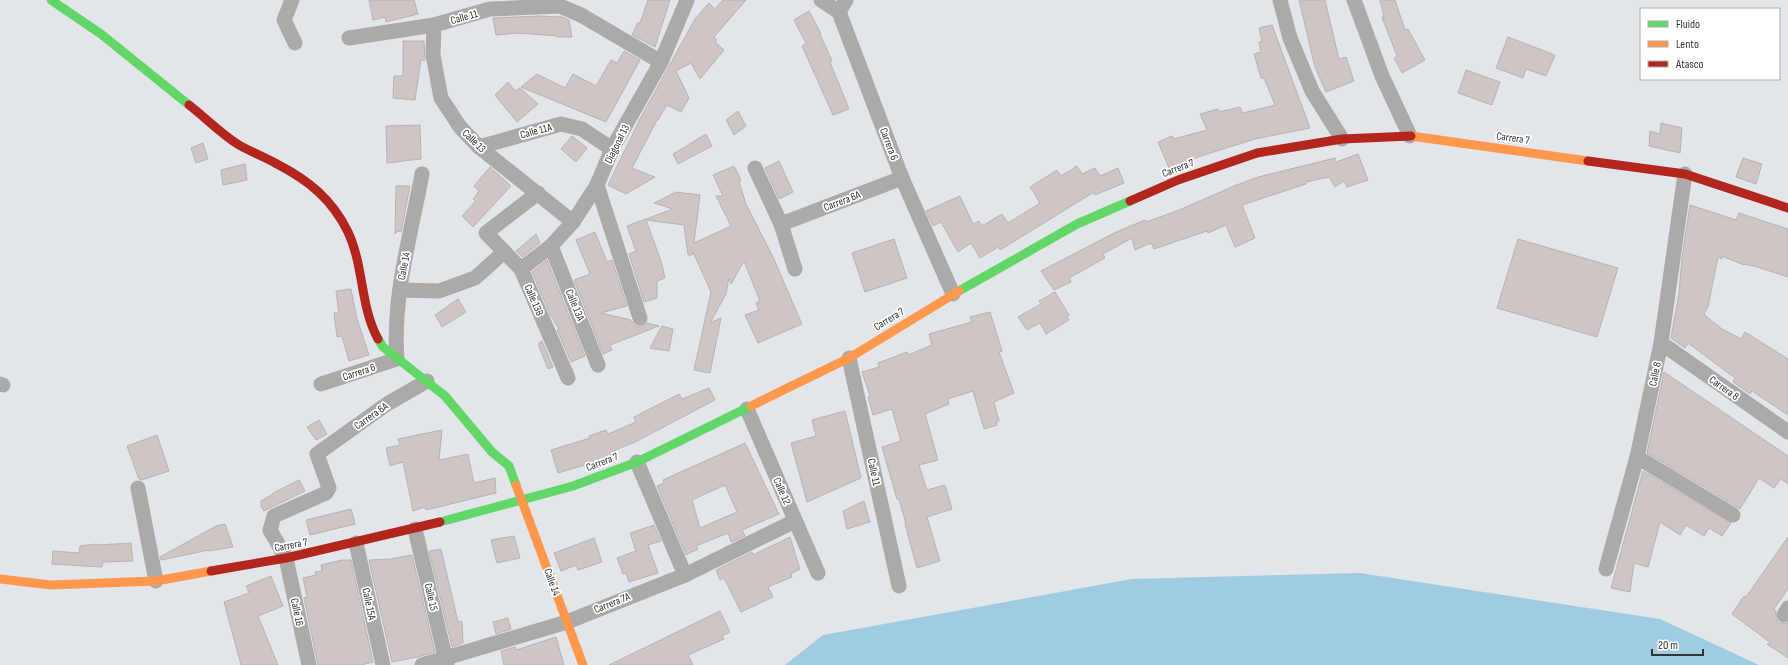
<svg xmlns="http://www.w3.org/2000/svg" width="1788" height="665" viewBox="0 0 1788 665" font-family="'Sofia Sans Condensed',sans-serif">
  <rect width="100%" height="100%" fill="#e2e5ea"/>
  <path fill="#a0cce1" d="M1360,573L1660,619L1759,665H785L823,635L1132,579Z"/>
  <g fill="#cfc5c4" stroke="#b5b5b6" fill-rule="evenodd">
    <path d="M369,0H414L418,14L386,22L385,17L373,20Z"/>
    <path d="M648,0H670L655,47L632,35L638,22L640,23Z"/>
    <path d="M723,0H746L714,37L717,40L715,42L724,50L700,79L691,63L676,71L689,98L681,112L667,105L658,120H657L632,168L655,177L626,194L608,185L641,117L695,19L709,3L715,9Z"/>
    <path d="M1299,0H1325L1339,59L1346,57L1354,81L1326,92L1315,67Z"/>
    <path d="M1380,0H1395L1405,30L1408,29L1425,60L1402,73L1394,58L1397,56L1382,17H1384Z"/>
    <path d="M809,11L821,34H820L832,61L830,62L849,109L833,115L802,46L806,43L794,20Z"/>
    <path d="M539,16L562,17L569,20L572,37H557V36L518,33L496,35L493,18Z"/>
    <path d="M1272,25L1310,128L1255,139L1201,156L1169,168L1158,142L1172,136L1174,139L1207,130L1200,114L1218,109L1219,112L1240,107L1243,113L1275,105L1264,78H1261L1254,54L1261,52L1259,42L1262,41L1259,28Z"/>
    <path d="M1508,37L1555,55L1546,76L1526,69L1523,78L1496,68Z"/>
    <path d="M403,41H424L425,60H421L415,100L393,98L394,76H403Z"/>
    <path d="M624,51L640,60L606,122L521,87L537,74L565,88L573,74L596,86L611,60L617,63Z"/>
    <path d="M1466,70L1500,82L1492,105L1458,93Z"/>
    <path d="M508,82L515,91L520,88L538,104L517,122L495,95Z"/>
    <path d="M738,111L746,126L734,135L726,120Z"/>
    <path d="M1661,123L1682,128L1680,153L1649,146L1650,131L1660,134Z"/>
    <path d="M420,125L421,159L387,163L386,126Z"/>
    <path d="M706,134L712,146L678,164L673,154Z"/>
    <path d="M572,136L587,148L576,162L561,149Z"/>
    <path d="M203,143L208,159L196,163L191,148Z"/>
    <path d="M1358,154L1368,180L1347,187L1344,181L1335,187L1329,177L1306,182V184L1242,205L1255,238L1235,247L1226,225L1208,233L1207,231L1154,249L1151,243L1135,250L1132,238L1103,254L1105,258L1069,278L1071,282L1054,290L1041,271L1116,232L1145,220L1146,222L1179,210L1234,186L1258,177L1335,158L1336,162Z"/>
    <path d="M1743,158L1762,164L1756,184L1736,177Z"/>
    <path d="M779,161L793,192L779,199L765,168Z"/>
    <path d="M245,164L247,180L223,185L221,170Z"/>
    <path d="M734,166L741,180L739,181L746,204L773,257L802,324L758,343L745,315L759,310L756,303L760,301L744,261L731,284L729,278L726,294L710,323L721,318L710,373L694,370L711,292L693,252L692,255H688L684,225L646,220L661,261L665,278L657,281V298L644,302L629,254L636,251L627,226L673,209L654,203L676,192L700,195L694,243L731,226L716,196H723L713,175Z"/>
    <path d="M1077,166L1082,174L1095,168L1100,176L1118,168L1124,183L1095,195L1094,192L1000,250L998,247L980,258L971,243L958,252L941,222L933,226L926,211L960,196L973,224L979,221L982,226L1002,214L1008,223L1040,203L1030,187L1057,170L1061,176Z"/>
    <path d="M490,167L511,186L473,227L462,216L476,201L473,199L479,191L474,186Z"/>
    <path d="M396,186H410L401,232L398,231L395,234Z"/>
    <path d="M1690,205L1736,220L1739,213L1788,229V277L1757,267L1744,264V265L1722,256V259L1718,257L1708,307L1704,313L1706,316L1722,329L1741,339L1745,332L1788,359V415L1752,391L1750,394L1733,382L1735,378L1688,343L1685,348L1671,338L1679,293L1682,258Z"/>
    <path d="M595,232L607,262L612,260L627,306L601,313L631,320L634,324L638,327L643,326L647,323L659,326L610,345L612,350L603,354L574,280L590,274L576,240Z"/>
    <path d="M536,234L540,243L522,257L516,251Z"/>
    <path d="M894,239L907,278L865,292L852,253Z"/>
    <path d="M1518,239L1618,268L1597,337L1497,308Z"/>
    <path d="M547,260L585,356L571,362L557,330L559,329L551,316L532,272Z"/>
    <path d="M351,289L357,319L369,355L349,361L342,336L337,337L334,313H339L336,291Z"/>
    <path d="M1055,292L1069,315L1067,316L1069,320L1046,334L1040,323L1027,330L1018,317L1041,304L1039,301Z"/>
    <path d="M458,299L466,312L442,327L435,315Z"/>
    <path d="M990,312L1002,351L999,352L1014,393L994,402L999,421H996L997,425L984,429L973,391L948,399L949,404L925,414L938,460L919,465L927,490L945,485L952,509L927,517L940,561L917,568L905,524H906L899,499H897L882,447L901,441L892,409L873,415L868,397L870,396L862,372L879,367L878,363L907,352L908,355L932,345L929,334L972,322L970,317Z"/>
    <path d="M662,326L673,329L669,351L650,348Z"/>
    <path d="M542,341L553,367L548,369L538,344Z"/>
    <path d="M1664,372L1788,456V484L1781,479L1774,488L1759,478L1740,509L1647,453Z"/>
    <path d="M709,388L715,400L635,442L613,451L615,456L599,463L598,461L558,473L551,450L590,438L589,436L606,430L608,434L636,422L634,417L679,394L682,399Z"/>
    <path d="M845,411L861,478L807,502L791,443L816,436L812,420Z"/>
    <path d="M319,420L327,434L316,440L307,427Z"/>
    <path d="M442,430L439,460L468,454L474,483L495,478L496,493L426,510L425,507L413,511L403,462L390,466L386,448L400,445L398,439Z"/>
    <path d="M157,435L169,471L142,480L139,479L127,446Z"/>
    <path d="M745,443L779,514L742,530L745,536L731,542L728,533L696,546L698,549L686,555L657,486L664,483L663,480ZM725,485L737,512L700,528L692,500Z"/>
    <path d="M1643,471L1731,523L1722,536L1709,528L1704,536L1686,525L1680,535L1660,522L1648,567L1634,563L1630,592L1611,588Z"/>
    <path d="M299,480L305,491L264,511L261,506V501L273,494V493Z"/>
    <path d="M864,501L870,522L847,529L843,511Z"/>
    <path d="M351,509L355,524L310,535L306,520Z"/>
    <path d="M225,524L233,547L209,551V550L161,560L160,557L216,526Z"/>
    <path d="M654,525L661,541L648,545L658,573L629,582L626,573L623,574L617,558L636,551L630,533Z"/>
    <path d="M514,536L520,558L497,563L491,540Z"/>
    <path d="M790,537L800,569L791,574L792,577L768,587L773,597L741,612L724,578L720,580L716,570L752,552L753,555Z"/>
    <path d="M1788,537V589L1774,609L1776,611V619L1779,623H1788V658L1767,644L1771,643L1732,614L1744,596L1746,597Z"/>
    <path d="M594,538L602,562L578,570L576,565L561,571L554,553Z"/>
    <path d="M131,543L133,561L103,562L102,567L52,564L53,551L79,553L80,546L97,544V545Z"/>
    <path d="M441,549L458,622L462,621L463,643L452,647L429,551Z"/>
    <path d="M412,555L435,652L418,657L392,662L369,560L390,559Z"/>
    <path d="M342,560H351L373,662L361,665H318L304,598L307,597L303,578L316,575L315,572L322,571L321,565Z"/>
    <path d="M271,576L283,606L258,616L278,665H241L224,602L249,593L246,586Z"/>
    <path d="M720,611L730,632L722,636L724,639L688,655L693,665H609Z"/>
    <path d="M508,618L511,629L496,634L493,622Z"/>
    <path d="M556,637L564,665H504L501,651L515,647L516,650Z"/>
  </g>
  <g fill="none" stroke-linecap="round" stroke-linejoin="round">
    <g stroke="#abaaa9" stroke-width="15">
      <path d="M292,0L284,20L295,43"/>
      <path d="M821,0L839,12L902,178L953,294"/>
      <path d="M1280,0L1290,38L1312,91L1342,139"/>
      <path d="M1354,0L1382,76L1410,136"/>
      <path d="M839,12L846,0"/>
      <path d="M434,25L433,55L441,98L460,127L479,147L573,222"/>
      <path d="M349,38L434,25L490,9L560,6L581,15L661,62"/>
      <path d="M479,147L561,124L582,129L612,149"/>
      <path d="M755,168L781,224L795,269"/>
      <path d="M597,185L640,318"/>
      <path d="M538,193L486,233L521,269L568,378"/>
      <path d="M781,224L902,178"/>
      <path d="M551,246L598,365"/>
      <path d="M521,269L551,246L573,222L597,185L612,149L661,62L687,0"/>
      <path d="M400,290L439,291L475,278L504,252"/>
      <path d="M1661,343L1788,432"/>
      <path d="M849,358L899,586"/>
      <path d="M0,384L3,385"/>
      <path d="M321,384L397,359C392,298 411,234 422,174"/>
      <path d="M747,409L818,573"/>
      <path d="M1637,457L1733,515"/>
      <path d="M637,462L685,575"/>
      <path d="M138,488L156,581"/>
      <path d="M415,529L447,665"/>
      <path d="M356,543L383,665"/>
      <path d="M1606,569L1637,457L1661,343L1685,174"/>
      <path d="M1784,615L1788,608"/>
      <path d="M309,665L286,558L270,530L274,516L326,493L329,488L317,454L387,404L427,381"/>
      <path d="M422,665L567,622L685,575L795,521"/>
    </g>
    <g stroke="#63d668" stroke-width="9">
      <path d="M51,0L101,34L189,105"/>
      <path d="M959,291L1077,224L1130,201"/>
      <path d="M378,339L383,347L445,396L492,452L509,466L516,485"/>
      <path d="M440,522L573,486L637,462L751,406"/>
    </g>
    <g stroke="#ff974d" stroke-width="9">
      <path d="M1411,136L1588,161"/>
      <path d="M751,406L849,358L959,291"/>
      <path d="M516,485L583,665"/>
      <path d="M0,579L51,585L156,581L211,571"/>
    </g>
    <g stroke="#b3261e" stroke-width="9">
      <path d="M189,105C206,118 221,134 239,145C251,152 265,157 277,164C308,180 332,199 348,232C364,266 360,306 378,339"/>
      <path d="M1588,161L1685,174L1788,208"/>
      <path d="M1130,201L1178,180L1257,153L1342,139L1411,136"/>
      <path d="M211,571L286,558L440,522"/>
    </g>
  </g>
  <g text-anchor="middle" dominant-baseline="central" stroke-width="3.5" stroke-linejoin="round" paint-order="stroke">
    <g font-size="11" fill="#313438" stroke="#fff">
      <text transform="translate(464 17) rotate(-16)">Calle 11</text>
      <text transform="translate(536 131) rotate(-15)">Calle 11A</text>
      <text transform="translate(1513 138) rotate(8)">Carrera 7</text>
      <text transform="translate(474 141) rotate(44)">Calle 13</text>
      <text transform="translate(617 144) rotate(-63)">Diagonal 13</text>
      <text transform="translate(889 144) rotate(69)">Carrera 6</text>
      <text transform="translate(1178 168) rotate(-21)">Carrera 7</text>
      <text transform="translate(842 201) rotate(-21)">Carrera 6A</text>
      <text transform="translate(404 266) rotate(-79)">Calle 14</text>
      <text transform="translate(534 300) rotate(67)">Calle 13B</text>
      <text transform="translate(575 305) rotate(68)">Calle 13A</text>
      <text transform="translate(889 319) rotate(-32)">Carrera 7</text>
      <text transform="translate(359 372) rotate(-18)">Carrera 6</text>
      <text transform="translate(1655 374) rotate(-78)">Calle 8</text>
      <text transform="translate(1724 388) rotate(35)">Carrera 8</text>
      <text transform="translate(371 416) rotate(-35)">Carrera 6A</text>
      <text transform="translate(602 462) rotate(-21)">Carrera 7</text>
      <text transform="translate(874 472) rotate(78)">Calle 11</text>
      <text transform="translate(782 491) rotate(66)">Calle 12</text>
      <text transform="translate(291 545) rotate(-11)">Carrera 7</text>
      <text transform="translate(552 582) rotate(70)">Calle 14</text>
      <text transform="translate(431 597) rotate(77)">Calle 15</text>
      <text transform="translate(612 603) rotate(-22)">Carrera 7A</text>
      <text transform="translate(369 604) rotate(78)">Calle 15A</text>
      <text transform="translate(297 612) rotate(78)">Calle 16</text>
    </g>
  </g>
  <rect x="1640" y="8" width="140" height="72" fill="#ffffff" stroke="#adaeaf"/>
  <rect x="1648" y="21" width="20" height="6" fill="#63d668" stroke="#adaeaf"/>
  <text x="1676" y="28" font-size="12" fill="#313438">Fluido</text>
  <rect x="1648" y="41" width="20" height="6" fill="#ff974d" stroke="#adaeaf"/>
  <text x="1676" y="48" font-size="12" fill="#313438">Lento</text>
  <rect x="1648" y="61" width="20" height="6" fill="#b3261e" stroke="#adaeaf"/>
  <text x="1676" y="68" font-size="12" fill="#313438">Atasco</text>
  <path d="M1652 649v6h51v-6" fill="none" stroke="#313438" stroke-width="2"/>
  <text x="1658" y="649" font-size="12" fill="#313438" stroke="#ffffff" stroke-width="3" paint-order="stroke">20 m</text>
</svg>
